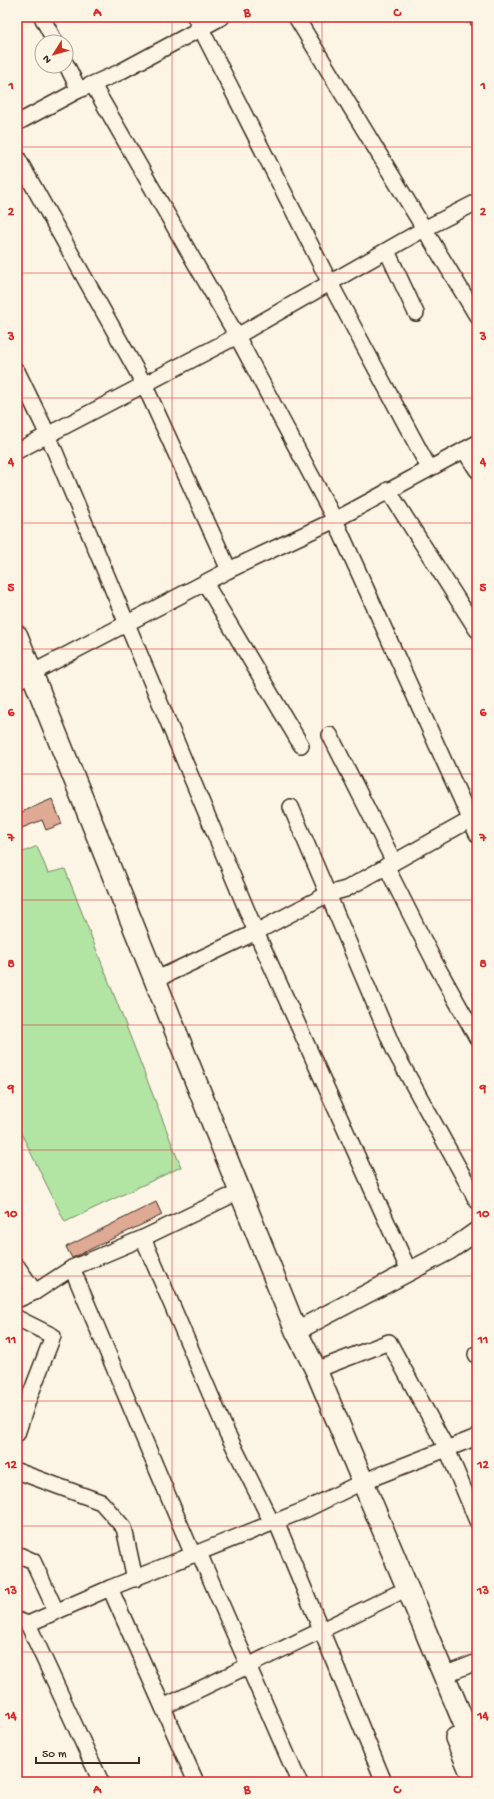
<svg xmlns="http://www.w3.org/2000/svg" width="494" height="1799" viewBox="0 0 494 1799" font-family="'Gochi Hand',sans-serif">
  <rect width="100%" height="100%" fill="#fcf5e5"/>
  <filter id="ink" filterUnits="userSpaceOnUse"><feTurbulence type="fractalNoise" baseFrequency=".025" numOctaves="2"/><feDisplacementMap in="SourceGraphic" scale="8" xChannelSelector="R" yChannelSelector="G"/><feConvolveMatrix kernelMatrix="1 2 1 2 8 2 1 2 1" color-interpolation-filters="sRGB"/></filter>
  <g filter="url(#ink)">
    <path fill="#b2e4a4" stroke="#768761" d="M37,846L48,873L65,869L181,1167L65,1222L17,1125V855Z"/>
    <g fill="#dfaa93" stroke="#3b2a1e">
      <path d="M52,799L62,824L46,830L42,820L17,830V814Z"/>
      <path d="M156,1202L162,1215L72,1258L66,1247Z"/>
    </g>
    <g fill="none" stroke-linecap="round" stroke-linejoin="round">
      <defs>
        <g id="minor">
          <path d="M42,17L55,42"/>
          <path d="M195,17L330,283L429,468"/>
          <path d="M296,17L477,316"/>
          <path d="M476,17L477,19"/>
          <path d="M66,64L79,90"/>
          <path d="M93,85L237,336L335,520L477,834"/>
          <path d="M17,123L79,90L118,73L222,17"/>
          <path d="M17,157L144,384L229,570"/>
          <path d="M387,251L416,313"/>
          <path d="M17,371L48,435L256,932L409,1271"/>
          <path d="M464,450L477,470"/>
          <path d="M17,451L237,336L424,229L477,202"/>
          <path d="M388,490L477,630"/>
          <path d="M205,583L301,745"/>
          <path d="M32,673L229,570L335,520L477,443"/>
          <path d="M17,681L22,678"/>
          <path d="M330,735L394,862"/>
          <path d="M291,807L395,1052L477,1201"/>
          <path d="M386,866L434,961L477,1038"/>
          <path d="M155,980L256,932L328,894L346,889L477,816"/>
          <path d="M143,1238L227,1433L272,1523"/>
          <path d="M17,1266L35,1292"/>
          <path d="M72,1268L193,1555"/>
          <path d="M17,1300L35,1292L72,1268L143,1238L228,1197"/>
          <path d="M17,1318L53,1336L29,1398L17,1434"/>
          <path d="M476,1354L477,1356"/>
          <path d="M316,1370L389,1342L447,1449L477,1521"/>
          <path d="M17,1471L101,1502L124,1528L135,1579"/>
          <path d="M276,1521L384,1782"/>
          <path d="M199,1553L299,1782"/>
          <path d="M17,1554L33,1561L56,1611"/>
          <path d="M110,1588L196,1782"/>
          <path d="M17,1620L28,1624L110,1588L307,1509L362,1482L477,1437"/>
          <path d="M28,1624L101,1782"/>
          <path d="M444,1675L477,1662"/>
          <path d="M163,1707L396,1594"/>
        </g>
        <path id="tertiary" d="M296,1331L450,1250L477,1231"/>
        <g id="secondary">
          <path d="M17,636L296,1331L316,1370L477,1754"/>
          <path d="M456,1738L475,1782"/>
        </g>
      </defs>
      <use href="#minor" stroke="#3b2a1e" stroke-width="18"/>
      <use href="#tertiary" stroke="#3b2a1e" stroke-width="21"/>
      <use href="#secondary" stroke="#3b2a1e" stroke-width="24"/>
      <use href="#minor" stroke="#fcf5e5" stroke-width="15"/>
      <use href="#tertiary" stroke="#fcf5e5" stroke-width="18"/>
      <use href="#secondary" stroke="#fcf5e5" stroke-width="21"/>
    </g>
  </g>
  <path fill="none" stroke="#d62828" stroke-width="1" stroke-opacity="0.55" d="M172,17V1782M322,17V1782M17,147H477M17,273H477M17,398H477M17,523H477M17,649H477M17,774H477M17,900H477M17,1025H477M17,1150H477M17,1276H477M17,1401H477M17,1526H477M17,1652H477"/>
  <rect width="494" height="1799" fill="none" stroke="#fcf5e5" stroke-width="44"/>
  <g transform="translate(54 54) rotate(233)"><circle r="19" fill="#fcf5e5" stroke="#afa495"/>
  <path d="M0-3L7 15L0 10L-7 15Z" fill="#c8321e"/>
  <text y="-6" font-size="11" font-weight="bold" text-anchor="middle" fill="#3b2a1e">N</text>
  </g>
  <path d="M36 1757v6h103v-6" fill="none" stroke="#3b2a1e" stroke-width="2"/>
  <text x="42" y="1757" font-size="12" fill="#3b2a1e" stroke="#fcf5e5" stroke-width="3" paint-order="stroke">50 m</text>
  <rect x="22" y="22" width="450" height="1755" fill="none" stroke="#d62828" stroke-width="1.5"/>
  <g font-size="13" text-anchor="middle" font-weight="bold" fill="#d62828">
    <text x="97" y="16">A</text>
    <text x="247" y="16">B</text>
    <text x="397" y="16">C</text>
    <text x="11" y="89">1</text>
    <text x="483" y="89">1</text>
    <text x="11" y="215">2</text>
    <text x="483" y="215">2</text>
    <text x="11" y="340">3</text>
    <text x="483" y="340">3</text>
    <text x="11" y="465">4</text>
    <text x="483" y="465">4</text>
    <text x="11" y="591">5</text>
    <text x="483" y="591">5</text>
    <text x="11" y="716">6</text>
    <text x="483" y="716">6</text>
    <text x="11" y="841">7</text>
    <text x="483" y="841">7</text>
    <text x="11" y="967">8</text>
    <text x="483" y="967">8</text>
    <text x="11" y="1092">9</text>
    <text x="483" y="1092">9</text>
    <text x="11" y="1217">10</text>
    <text x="483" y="1217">10</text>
    <text x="11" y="1343">11</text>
    <text x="483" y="1343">11</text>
    <text x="11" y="1468">12</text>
    <text x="483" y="1468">12</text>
    <text x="11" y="1594">13</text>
    <text x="483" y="1594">13</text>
    <text x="11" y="1719">14</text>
    <text x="483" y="1719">14</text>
    <text x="97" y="1793">A</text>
    <text x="247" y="1793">B</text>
    <text x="397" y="1793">C</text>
  </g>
</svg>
